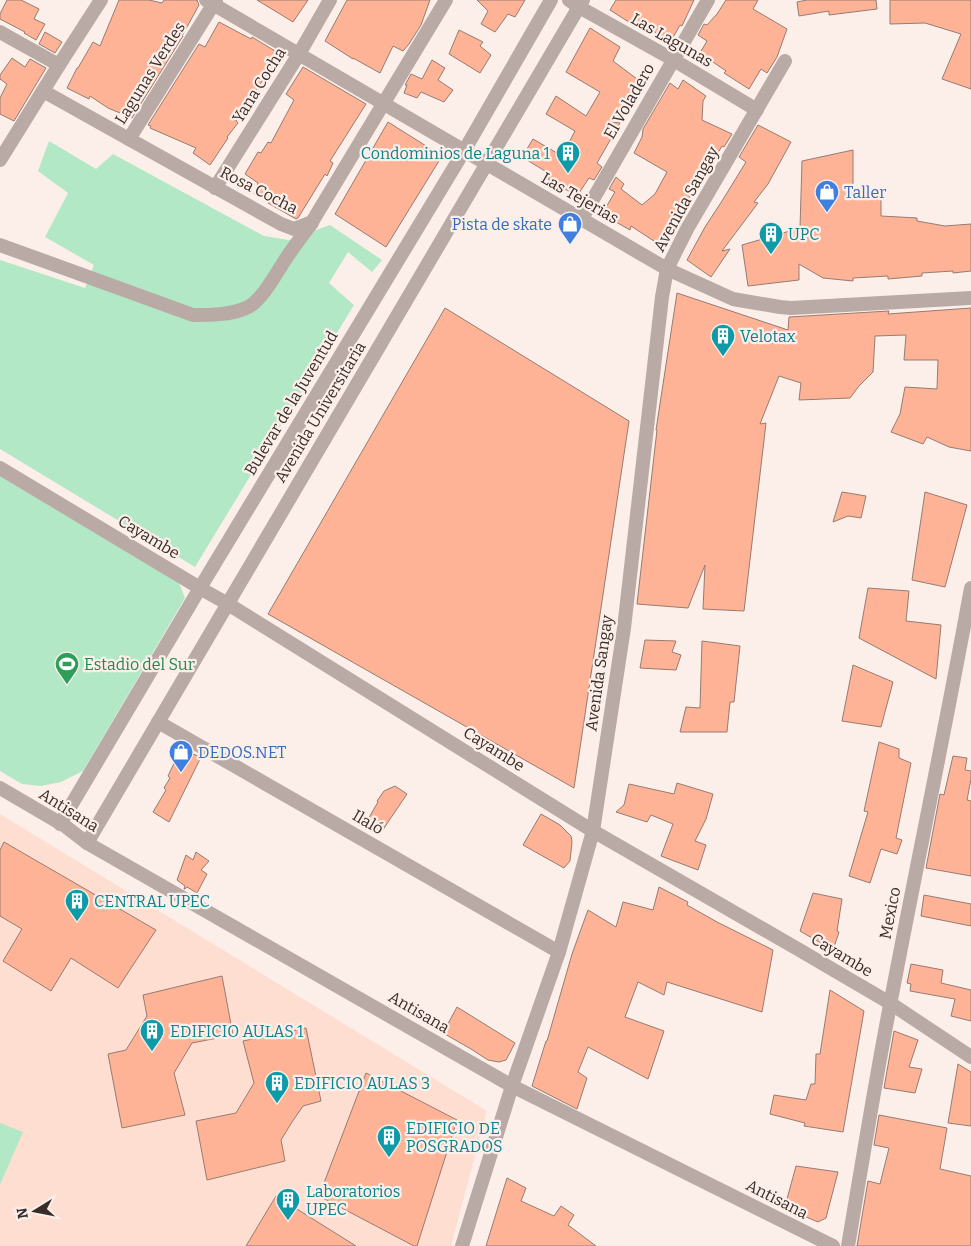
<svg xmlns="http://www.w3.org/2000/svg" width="971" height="1246" viewBox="0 0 971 1246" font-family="Bitter,serif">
  <rect width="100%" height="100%" fill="#fcefea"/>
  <path fill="#ffded2" d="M0,814L487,1111L451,1246H0Z"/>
  <g fill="#b2e8c5">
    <path d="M49,141L96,169L113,154L264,236L289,240L330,225L382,260L372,272L348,252L329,283L354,305L195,567L0,449V260L85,288L94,265L45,237L68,193L38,171Z"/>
    <path d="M0,476L179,583L185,598L83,771L61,782L41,786L22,784L0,771Z"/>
    <path d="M0,1123L23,1132L0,1185Z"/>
  </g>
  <g fill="#ffb396" stroke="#977b70">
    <path d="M7,0H21L39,9L34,19L45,24L36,40L24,33L25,32L0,19V14Z"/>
    <path d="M119,0H149L162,3L164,0H197L199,5L182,36H183L132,118L108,108L90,96L89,99L67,88L77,68H78L93,42L100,46Z"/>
    <path d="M257,0H308L293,22Z"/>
    <path d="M347,0H430L421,25L409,44L403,51L393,46L380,73L353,58V59L325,41Z"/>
    <path d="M477,0H525L515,17L508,14L495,32L481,24L488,11Z"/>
    <path d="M616,0H694L682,26L680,25L671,41L635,21L632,24L610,10Z"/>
    <path d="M726,0H758L753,9L787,29L777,57L767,73L761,69L749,89L724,73L726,71L700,53L707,41L698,35L704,24L707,25L717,14Z"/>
    <path d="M807,0H876L877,9L829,15V11L799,16L797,2Z"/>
    <path d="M890,0H971V89L942,79L961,34L925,23L890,24Z"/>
    <path d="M219,22L251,39L252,37L280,54L236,121L238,123L227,137L228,138L210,165L193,153L196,148L150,128L151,126L148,125L199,44L205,47Z"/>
    <path d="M590,28L620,47L613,61L641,82L612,122L620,123L597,163L602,167L594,180L589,178L577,196L548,179L550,174L522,157L533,139L562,156L575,131L546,114L556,96L586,116L600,92L566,72Z"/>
    <path d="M459,30L483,42L480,46L491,55L480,73L449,54Z"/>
    <path d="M45,32L62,42L55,53L39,44Z"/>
    <path d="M12,58L25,67L30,59L46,68L14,121L0,114V98L7,84L0,79V75Z"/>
    <path d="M432,60L445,68L438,80L453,90L444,102L421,92L417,98L404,93L407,85H405L411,74L422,79Z"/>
    <path d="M303,67L366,104L330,161L333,163L327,176L325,174L298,218L296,219L268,203L270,200L254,194L258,183L245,174L258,152L261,153L268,142L271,143L294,100L286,94Z"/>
    <path d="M683,80L706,96L703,101L702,120L732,134L724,147L722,146L719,151L704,173L702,171L685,206L686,208L682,216L678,220L660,245L631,226L630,230L602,214L615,192L609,189L616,177L624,184L621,189L642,205L655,194L667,172L634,153L642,137L643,129L670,83L678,89Z"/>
    <path d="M388,122L442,156L386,247L335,214Z"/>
    <path d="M758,125L791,142L768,184L754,202L758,203L722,251L730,249L711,277L687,260L705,227L722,201L746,162L739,157Z"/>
    <path d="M853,150V194L881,199V216L917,218V221L945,226L971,224V271L953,273V271L922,273V276L888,279V276L853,278V281L823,278L799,264V280L748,286L742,245L800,228L802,161Z"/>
    <path d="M677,293L788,330L789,317L889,311L888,314L971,308V451L949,447L927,437L923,444L891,432L900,414L905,387L937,389L938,360H904L906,335L875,336L873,372L859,386L850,398L799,400L801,383L779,376L760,424L766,423L744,611L703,609L705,565L688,608L637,604L657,430H656Z"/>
    <path d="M445,308L629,421L574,788L268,614Z"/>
    <path d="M842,492L866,496L861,518L848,516L833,522Z"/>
    <path d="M925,492L967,505L945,587L912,580Z"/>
    <path d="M868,588L909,591L906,621L941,625L936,679L859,638Z"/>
    <path d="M645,640L676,641L672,652L681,655L676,670L640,668Z"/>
    <path d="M702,641L740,646L734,702H730L727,732H680L686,707L700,708Z"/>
    <path d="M853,665L893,682L881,727L842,721Z"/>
    <path d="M879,742L899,749V758L911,763L896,838L902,840L897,854L881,849L870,883L849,876L868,812L864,811Z"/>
    <path d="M190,753L201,757L169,822L153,812L166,790L164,788L170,778L168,776L178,755Z"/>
    <path d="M953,756L967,758L965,770L971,771V779L967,800L971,801V876L926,868L940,794L944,795Z"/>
    <path d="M677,783L713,794L706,819L695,841L706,845L698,870L661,856L673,824L651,815L647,822L616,812L624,805L629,784L674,794Z"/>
    <path d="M395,786L407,794L380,834L369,827L371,823L367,821L378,802L377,801L384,791Z"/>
    <path d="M541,814L560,825L571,836L572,842L570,861L564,868L523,845Z"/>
    <path d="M4,842L156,930L118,988L71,958L51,991L3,961L22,929L0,916V850Z"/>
    <path d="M196,852L209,861L201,870L207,874L197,893L187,887L185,889H184L185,886L177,880L186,855L193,860Z"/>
    <path d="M659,887L688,902L687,905L717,922L773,950L762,1012L667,982L664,995L638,982L625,1017L664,1031L648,1079L588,1047L578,1072L587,1078L577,1109L532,1086L546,1041H547L572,954L588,910L616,927L623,902L653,910Z"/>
    <path d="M813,893L842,899L837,931L839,932L833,950L800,931Z"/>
    <path d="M924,895L971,904V926L921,916Z"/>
    <path d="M911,964L943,970L941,983L971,990V1021L951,1016L955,999L910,991L911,984L907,983Z"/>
    <path d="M222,976L233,1035L192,1043L174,1073L185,1115L122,1128L108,1054L126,1050L147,1016L143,995Z"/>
    <path d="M830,990L864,1011L843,1132L804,1126L805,1123L770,1114L774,1095L806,1100L811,1084H815L816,1054H820Z"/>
    <path d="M457,1007L515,1043L506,1060L499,1062L488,1060L471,1049L443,1033Z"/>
    <path d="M306,1028L321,1101L303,1106L292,1122L281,1140L285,1161L207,1180L196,1121L236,1113L254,1083L243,1041Z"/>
    <path d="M894,1031L918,1040L909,1067L922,1069L915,1093L884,1088Z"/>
    <path d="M958,1064L971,1072V1126L948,1123Z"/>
    <path d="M366,1073L457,1120L417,1246H414L319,1196Z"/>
    <path d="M879,1115L947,1128L940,1169L971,1176V1246H857L868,1181L880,1184L889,1148L874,1145Z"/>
    <path d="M796,1166L838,1172L826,1218L818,1222L799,1214L784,1210Z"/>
    <path d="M507,1178L526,1188L521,1201L554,1216L561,1206L574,1215L568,1225L596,1246H486Z"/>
    <path d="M276,1196L356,1246H246Z"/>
  </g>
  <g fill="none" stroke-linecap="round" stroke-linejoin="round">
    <path stroke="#b9aaa6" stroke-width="14" d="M60,824L200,588L464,151L551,0"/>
    <g stroke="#b9aaa6" stroke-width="14">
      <path d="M206,0L667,269L733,299L780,307L791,308L971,298"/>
      <path d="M569,0L579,7L672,59L757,110"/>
      <path d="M0,32L59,65"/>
      <path d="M43,91L281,224L294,229L312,222L446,0"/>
      <path d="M129,139L216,0"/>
      <path d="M0,160L59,65L101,0"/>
      <path d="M215,188L299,54L330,0"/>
      <path d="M581,220L708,0"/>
      <path d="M0,245L193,315C210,315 230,315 246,308C262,302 279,268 289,254C296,244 304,233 312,223"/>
      <path d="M0,468L205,591L228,604L593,831L796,948L890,1003L971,1057"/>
      <path d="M158,722L559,952"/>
      <path d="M0,788L65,826L87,843L512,1086L833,1246"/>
      <path d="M87,843L583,0"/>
      <path d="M462,1246L512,1086L559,952L593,831L624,628L662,297L667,269L687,229L785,61"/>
      <path d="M848,1246C862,1164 875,1082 891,1000C917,863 946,726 971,588"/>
    </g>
  </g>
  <defs>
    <symbol id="building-pin" viewBox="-11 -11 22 30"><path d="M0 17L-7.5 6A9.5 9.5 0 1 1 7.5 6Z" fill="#0f9aa8" stroke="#fcefea"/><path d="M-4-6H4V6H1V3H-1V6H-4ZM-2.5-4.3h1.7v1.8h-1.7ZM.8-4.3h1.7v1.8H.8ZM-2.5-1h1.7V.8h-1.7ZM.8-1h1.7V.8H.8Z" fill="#fff"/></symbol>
    <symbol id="shop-pin" viewBox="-11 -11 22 30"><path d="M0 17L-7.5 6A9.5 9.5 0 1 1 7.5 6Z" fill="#3f7fe0" stroke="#fcefea"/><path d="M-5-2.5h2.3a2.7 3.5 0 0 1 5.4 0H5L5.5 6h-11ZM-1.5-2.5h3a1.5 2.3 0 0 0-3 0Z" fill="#fff"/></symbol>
    <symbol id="stadium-pin" viewBox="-11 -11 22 30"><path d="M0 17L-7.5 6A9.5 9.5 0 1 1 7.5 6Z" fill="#2e9e5b" stroke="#fcefea"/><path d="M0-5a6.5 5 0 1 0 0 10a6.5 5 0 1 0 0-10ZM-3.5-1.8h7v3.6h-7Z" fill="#fff"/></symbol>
  </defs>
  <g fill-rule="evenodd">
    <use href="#building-pin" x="554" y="139" width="28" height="38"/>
    <use href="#shop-pin" x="813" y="178" width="28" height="38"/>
    <use href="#shop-pin" x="556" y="210" width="28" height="38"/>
    <use href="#building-pin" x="757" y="220" width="28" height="38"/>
    <use href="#building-pin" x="709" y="322" width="28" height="38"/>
    <use href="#stadium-pin" x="53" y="650" width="28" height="38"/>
    <use href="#shop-pin" x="167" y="738" width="28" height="38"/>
    <use href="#building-pin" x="63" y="887" width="28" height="38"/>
    <use href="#building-pin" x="138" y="1017" width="28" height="38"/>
    <use href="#building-pin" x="263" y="1069" width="28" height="38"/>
    <use href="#building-pin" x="375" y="1123" width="28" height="38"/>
    <use href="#building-pin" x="274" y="1186" width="28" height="38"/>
  </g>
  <g text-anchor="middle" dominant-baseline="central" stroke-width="4.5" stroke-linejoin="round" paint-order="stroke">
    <g font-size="16" fill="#392d29" stroke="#fcefea">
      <text transform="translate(672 40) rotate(30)">Las Lagunas</text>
      <text transform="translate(150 73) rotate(-58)">Lagunas Verdes</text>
      <text transform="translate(259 85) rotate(-58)">Yana Cocha</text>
      <text transform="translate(629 101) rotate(-60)">El Voladero</text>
      <text transform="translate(259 190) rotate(27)">Rosa Cocha</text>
      <text transform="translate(580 198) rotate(30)">Las Tejerias</text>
      <text transform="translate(686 199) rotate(-61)">Avenida Sangay</text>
      <text transform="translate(291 403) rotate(-59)">Bulevar de la Juventud</text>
      <text transform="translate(320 412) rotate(-59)">Avenida Universitaria</text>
      <text transform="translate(149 537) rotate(31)">Cayambe</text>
      <text transform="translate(599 673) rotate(-82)">Avenida Sangay</text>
      <text transform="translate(494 749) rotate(32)">Cayambe</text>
      <text transform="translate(69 810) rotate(32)">Antisana</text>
      <text transform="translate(368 822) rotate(30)">Ilaló</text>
      <text transform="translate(890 913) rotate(-79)">Mexico</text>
      <text transform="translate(842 955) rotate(31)">Cayambe</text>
      <text transform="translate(419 1012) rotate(30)">Antisana</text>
      <text transform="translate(777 1199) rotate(27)">Antisana</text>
    </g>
    <g font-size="16" fill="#0d838f" stroke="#fcefea" text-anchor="start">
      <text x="550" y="153" text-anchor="end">Condominios de Laguna 1</text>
      <text x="788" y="234">UPC</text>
      <text x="740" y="336">Velotax</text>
      <text x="94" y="901">CENTRAL UPEC</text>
      <text x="170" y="1031">EDIFICIO AULAS 1</text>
      <text x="294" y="1083">EDIFICIO AULAS 3</text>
      <text x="406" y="1128">EDIFICIO DE<tspan x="406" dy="18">POSGRADOS</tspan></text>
      <text x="306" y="1191">Laboratorios<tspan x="306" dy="18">UPEC</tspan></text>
    </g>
    <g font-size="16" fill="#366cbe" stroke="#fcefea" text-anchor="start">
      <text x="844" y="192">Taller</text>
      <text x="552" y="224" text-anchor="end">Pista de skate</text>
      <text x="198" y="752">DEDOS.NET</text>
    </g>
    <g font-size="16" fill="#27864d" stroke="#fcefea" text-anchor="start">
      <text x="84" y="664">Estadio del Sur</text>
    </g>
  </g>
  <g transform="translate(35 1211) rotate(260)" stroke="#fcefea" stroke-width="4" paint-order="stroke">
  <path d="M0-4L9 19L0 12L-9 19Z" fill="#392d29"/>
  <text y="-8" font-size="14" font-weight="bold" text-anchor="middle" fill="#392d29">N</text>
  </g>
</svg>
